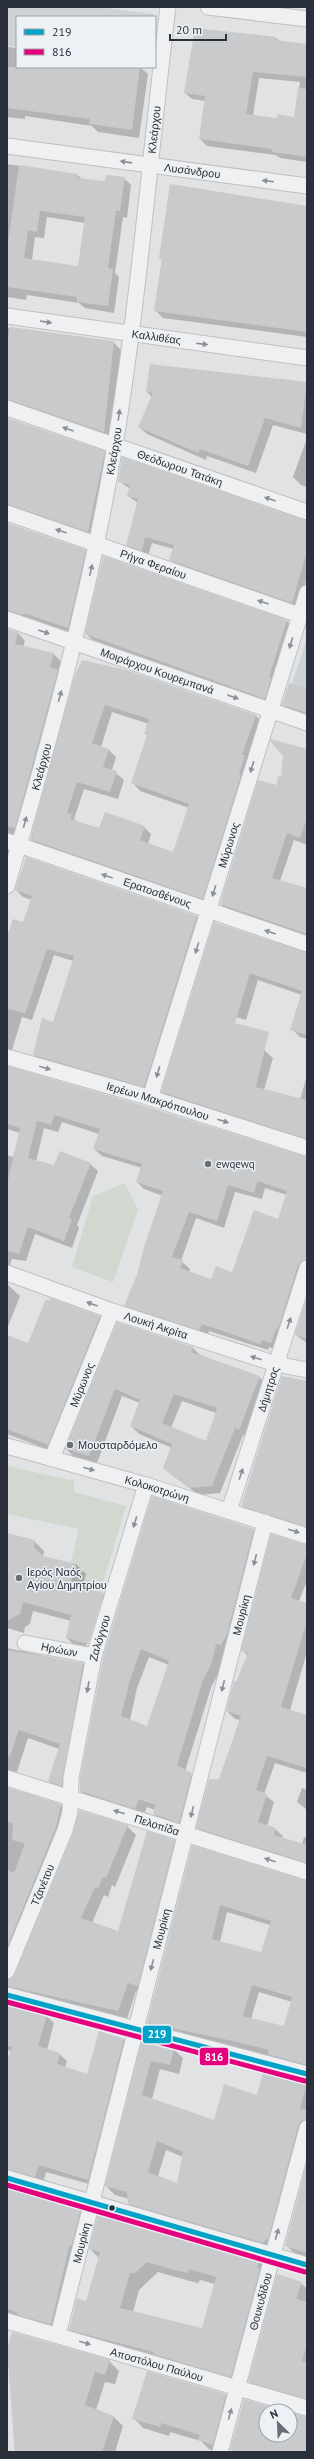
<svg xmlns="http://www.w3.org/2000/svg" width="314" height="2459" viewBox="0 0 314 2459" font-family="'PT Sans',sans-serif">
  <rect width="100%" height="100%" fill="#e0e2e4"/>
  <g fill="#ced2d7">
    <path d="M7,7H99L154,14L153,17H17V47L7,46Z"/>
    <path d="M307,638V688L292,684Z"/>
  </g>
  <g fill="#d1d8d0">
    <path d="M125,1183L138,1210L113,1282L72,1267L93,1196Z"/>
    <path d="M7,1466L74,1481V1492L126,1506L100,1593L79,1588L71,1582L76,1564L71,1562L79,1529L7,1514Z"/>
  </g>
  <g fill="#0003" fill-rule="evenodd">
    <path d="M275,37L279,41L307,45V162L280,158L276,155L207,146L200,139L206,101L192,99L185,93ZM259,78L300,82L295,118L278,119L253,116Z"/>
    <path d="M7,47L17,48V67H140L148,74L139,138L98,132L92,126L25,116V119L7,117Z"/>
    <path d="M7,164L77,175L82,179L106,183L124,178L131,185L127,218L123,217L115,273L119,277L114,313L85,308L79,303L27,295L26,300L7,297ZM47,217L85,223L79,267L32,260L35,237L44,238Z"/>
    <path d="M307,207V337L163,318L155,310L162,260L160,258Z"/>
    <path d="M7,328L113,342L121,350L111,439L7,411Z"/>
    <path d="M280,379L307,383V434L273,425L256,473L207,456L206,460L147,434L139,427L152,397L147,392Z"/>
    <path d="M7,419L104,452L112,460L96,539L7,516Z"/>
    <path d="M307,438V487L301,485L293,477Z"/>
    <path d="M119,481L307,522V577L299,609L177,566L170,560L174,549L152,543L148,556L133,551L127,545L138,503L128,496L130,489Z"/>
    <path d="M7,524L85,551L93,558L75,635L7,622Z"/>
    <path d="M104,557L287,621L293,628L271,705L93,640L86,634Z"/>
    <path d="M7,629L18,633L25,641L23,647L54,654L61,662L58,671L65,678L20,840L7,845Z"/>
    <path d="M76,675L256,716L263,723L210,905L39,847L31,839ZM112,712L149,724L145,734L148,736L133,783L140,791L189,808L174,853L148,844L151,834L144,827L100,830L78,822L74,819L84,789L118,799L124,780L112,770L116,757L109,750L101,747Z"/>
    <path d="M307,690V718L290,712L283,704Z"/>
    <path d="M307,750V845L294,840L280,881L307,889V939L228,912L221,904L278,786Z"/>
    <path d="M26,858L197,917L204,924L151,1093L41,1062L34,1055L54,1024L73,961L54,955L32,1020L22,1017L10,1057L7,1061V932H9L24,924L32,900L23,897L16,890Z"/>
    <path d="M215,923L307,953V1039L300,1037L293,1030L302,995L258,980L246,1020L222,1013L215,1033L265,1051L273,1058L264,1090L300,1100L307,1075V1143L170,1099L162,1092Z"/>
    <path d="M7,1066L307,1157V1213L287,1195L265,1188L262,1199L235,1192L224,1228L196,1218L181,1261L190,1269L189,1272L212,1281L233,1273L307,1233V1271L278,1350L269,1347L268,1350L209,1331L207,1337L133,1313L126,1305L139,1272L163,1196L144,1189L137,1182L142,1168L102,1156L94,1149L99,1134L62,1122L58,1132L44,1128L36,1162L55,1166L90,1164L98,1171L77,1225L79,1228L72,1248L35,1234L26,1261L12,1259L7,1274V1155L13,1157L20,1133L7,1129Z"/>
    <path d="M7,1284L20,1296L7,1329Z"/>
    <path d="M307,1299V1343L296,1335Z"/>
    <path d="M51,1300L100,1317L107,1325L55,1452L7,1434V1336L28,1344Z"/>
    <path d="M118,1323L192,1347L200,1355L259,1377L267,1385L246,1437L243,1435L220,1493L199,1495L172,1475L164,1468L172,1448L139,1434L131,1426L140,1403L122,1396L97,1463L74,1457L66,1449ZM182,1401L216,1413L206,1442L171,1428Z"/>
    <path d="M307,1382V1531L249,1513L242,1505Z"/>
    <path d="M253,1530L262,1538L229,1653L224,1651L220,1670L211,1688L185,1771L199,1782L187,1830L162,1822L154,1814L155,1810L147,1807L143,1816L89,1799L81,1791L104,1658ZM149,1657L169,1665L148,1728L130,1720L137,1688Z"/>
    <path d="M7,1534L34,1541L44,1551L43,1557L76,1564L86,1574L82,1588L103,1594L113,1604L98,1655L77,1648L67,1638L71,1621L33,1611L30,1624L25,1627L24,1633L7,1628ZM101,1600H103L87,1651L85,1650Z"/>
    <path d="M307,1545V1581L299,1601L307,1604V1652L290,1710L307,1716V1773L275,1763L264,1794L274,1802L267,1826L275,1829L283,1836L282,1839L302,1845L304,1837L307,1838V1867L205,1835L198,1828L219,1780L240,1720L235,1719L227,1711L248,1656L243,1651Z"/>
    <path d="M7,1648L83,1664L92,1673L71,1794L58,1790L49,1781L59,1749L28,1738L15,1778L7,1785Z"/>
    <path d="M7,1786L8,1789L61,1805L70,1814L7,1977L8,1982L16,1975L127,1826L136,1835L115,1887L112,1885L108,1897L104,1895L92,1923L118,1933L174,1841L183,1850L146,1994L136,1991L127,2019L7,1989Z"/>
    <path d="M302,1788L307,1790V1810L297,1802Z"/>
    <path d="M193,1847L307,1881V2070L276,2062L271,2056L186,2035L155,2030L148,2022ZM227,1912L270,1925L261,1954L220,1942ZM259,1992L292,2002L285,2028L251,2019Z"/>
    <path d="M7,2005L46,2016L54,2023L47,2050L59,2054L67,2061L65,2068L87,2076L124,2039L131,2047L96,2186L46,2172L43,2184L7,2181V2063L11,2051L7,2050Z"/>
    <path d="M143,2041L173,2049L183,2058L179,2074L160,2069L152,2099L214,2121L258,2097L307,2084V2125L277,2248L138,2213L129,2203V2199L115,2195L106,2186ZM166,2150L183,2157L178,2184L158,2176Z"/>
    <path d="M307,2163V2259L296,2255L286,2245Z"/>
    <path d="M7,2188L80,2210L88,2217L59,2331L7,2312Z"/>
    <path d="M90,2249L259,2261L270,2272L242,2387L81,2340L70,2329L87,2302L99,2258ZM158,2272L186,2280L198,2283L200,2280L215,2284L203,2329L133,2312L139,2290Z"/>
    <path d="M301,2283L307,2289V2405L259,2391L249,2381Z"/>
    <path d="M12,2333L109,2361L119,2371L115,2384L105,2382L96,2410L114,2417L123,2426L115,2452H15L8,2348Z"/>
    <path d="M226,2395L235,2404L218,2452L209,2449L201,2441L170,2432L169,2436L143,2428L134,2418Z"/>
  </g>
  <g fill="#c8cacc" fill-rule="evenodd">
    <path d="M195,28L276,37L275,40L307,44V77L253,72L246,114L277,118V114L294,117L298,88L307,89V157L272,152V149L199,139L205,96L184,93Z"/>
    <path d="M7,67H140L132,130L89,124L90,119L7,108Z"/>
    <path d="M19,165L78,174L77,178L105,181L106,175L125,177L120,211H116L108,268L113,269L108,306L77,302V297L7,287V250ZM40,211L85,217L78,266L24,258L28,230L37,232Z"/>
    <path d="M170,184L307,206V332L154,311L162,259L159,258Z"/>
    <path d="M10,327L114,341L104,432L7,399V343Z"/>
    <path d="M150,364L307,382L301,428L265,418L248,466L200,449L198,453L138,427L153,393L146,392Z"/>
    <path d="M7,418L105,451L88,532L7,504Z"/>
    <path d="M122,457L307,521V551L292,603L169,560L174,545L145,537L142,551L126,545L138,499L127,496L130,485L118,482Z"/>
    <path d="M7,523L86,550L68,628L24,613L23,615L7,610Z"/>
    <path d="M103,556L287,620L269,677H271L265,699L85,634Z"/>
    <path d="M7,629L18,632L15,644L54,653L50,667L58,670L15,828L7,826Z"/>
    <path d="M82,660L126,670L256,715L242,755H245L239,774L241,775L203,899L32,840L33,837L31,836L75,675ZM105,705L149,719L144,734L147,735L131,783L189,804L173,852L140,840L145,826L105,812L99,828L70,819L72,814L67,813L77,782L110,792L117,771L103,767L109,749L92,743Z"/>
    <path d="M289,683L307,688V713L282,705Z"/>
    <path d="M271,739L307,749V818L300,838L287,833L272,878L307,888V934L220,904L258,780L277,785L278,776L281,777L283,756L270,741Z"/>
    <path d="M26,857L197,916L144,1087L33,1055L42,1018L53,1022L74,956L47,949L25,1014L7,1008V937L13,919L23,922L32,896L15,890Z"/>
    <path d="M214,922L307,953V1035L290,1030L302,991L250,973L235,1023L269,1032L256,1087L307,1100V1139L161,1092Z"/>
    <path d="M7,1066L141,1105L307,1157V1259L301,1261L298,1265L278,1329H276L271,1343L262,1340L260,1344L202,1324L199,1330L124,1306L138,1272L144,1247L163,1191L136,1182L142,1164L93,1149L100,1129L54,1115L51,1125L37,1121L28,1158L54,1165L60,1151L91,1163L69,1218L72,1219L64,1241L28,1227L19,1254L7,1251V1184L20,1128L7,1124ZM258,1181L287,1191L278,1219L254,1210L232,1272L216,1266L211,1279L180,1268L183,1260L172,1257L189,1212L217,1221L228,1185L254,1193Z"/>
    <path d="M307,1297V1339L295,1335Z"/>
    <path d="M50,1298L100,1316L48,1445L7,1429V1335L28,1343L46,1299L49,1301Z"/>
    <path d="M117,1322L193,1347L191,1352L260,1376L239,1430L235,1428L212,1486L190,1488L163,1468L172,1444L130,1426L140,1400L115,1389L89,1456L65,1449ZM174,1394L217,1408L206,1441L162,1423Z"/>
    <path d="M282,1376L307,1381V1527L241,1506Z"/>
    <path d="M152,1496L254,1529L227,1634L221,1645L216,1644L212,1662L203,1680L177,1765L192,1773L179,1823L153,1814L155,1805L139,1799L135,1809L80,1791V1779L103,1658ZM141,1649L169,1661L147,1726L121,1716L130,1680Z"/>
    <path d="M7,1533L35,1540L34,1547L43,1556L76,1564L71,1582L80,1584L79,1588L104,1593L88,1644L66,1638L71,1615L23,1602L20,1614L7,1621Z"/>
    <path d="M271,1534L307,1545V1554L291,1598L307,1603V1621L281,1707L307,1715V1768L267,1756L256,1790L267,1794L258,1822L276,1828L274,1835L307,1845V1863L196,1828L209,1779H219L241,1716L226,1711L234,1681L236,1682L248,1653L241,1651Z"/>
    <path d="M7,1650L83,1663L62,1786L48,1781L60,1744L19,1730L10,1756H7Z"/>
    <path d="M7,1787L61,1804L56,1827L7,1947V1870L14,1873L25,1843L12,1840L13,1823L7,1822Z"/>
    <path d="M79,1810L128,1825L106,1878L103,1877L98,1888L95,1887L81,1918L118,1931L147,1831L175,1840L138,1986L128,1983L118,2011L7,1986V1980L15,1974L73,1833Z"/>
    <path d="M192,1845L307,1881V2065L268,2054L269,2050L233,2041L147,2023ZM220,1905L271,1921L261,1952L212,1939ZM252,1985L292,1997L284,2026L243,2016Z"/>
    <path d="M7,2004L47,2015L38,2046L60,2053L57,2064L87,2074L99,2031L124,2039L88,2180L39,2165L35,2177L7,2169V2060L12,2047L7,2046Z"/>
    <path d="M142,2040L174,2048L170,2065L151,2061L142,2095L214,2120L224,2084L257,2095L263,2072L307,2083L300,2109L307,2110V2119L301,2121L298,2126L268,2240L265,2239L264,2243L128,2204L127,2192L105,2186ZM157,2141L183,2152L177,2183L148,2172Z"/>
    <path d="M307,2163V2253L285,2246Z"/>
    <path d="M7,2187L81,2209L72,2244L69,2247L51,2324L17,2315L18,2313L7,2309Z"/>
    <path d="M98,2214L259,2261L257,2268L260,2269L231,2377L153,2354V2352L69,2330L77,2298L86,2301L100,2252L89,2249ZM147,2262L174,2270L188,2273L189,2269L216,2277L202,2328L120,2308L130,2273H135Z"/>
    <path d="M277,2274L302,2282L296,2299L307,2302V2344L302,2361L307,2363V2399L248,2382Z"/>
    <path d="M12,2332L110,2360L105,2375L95,2372L85,2405L114,2416L102,2452H15L7,2351Z"/>
    <path d="M147,2371L226,2394L213,2445L198,2440L200,2435L161,2423L160,2427L132,2419Z"/>
    <path d="M244,2399L285,2411H266V2435H290V2412L307,2417V2452H236L230,2450Z"/>
  </g>
  <g fill="none" stroke-linecap="round" stroke-linejoin="round">
    <defs>
      <g id="street">
        <path d="M208,7L307,19"/>
        <path id="s1" d="M7,146L307,186"/>
        <path id="s2" d="M7,316L307,358"/>
        <path id="s3" d="M7,408L307,512"/>
        <path id="s4" d="M7,513L299,615"/>
        <path id="s5" d="M7,619L307,723"/>
        <path id="s6" d="M7,841L307,944"/>
        <path id="s7" d="M7,886C50,741 90,594 115,445C139,300 150,153 168,7"/>
        <path id="s8" d="M7,1057L144,1096L307,1148"/>
        <path id="s9" d="M150,1098L307,593"/>
        <path id="s10" d="M7,1273L112,1311L276,1364L307,1370"/>
        <path id="s11" d="M7,1446L146,1485L307,1536"/>
        <path id="s12" d="M52,1458L112,1311"/>
        <path id="s13" d="M229,1511L307,1268"/>
        <path id="s14" d="M25,1643L94,1656"/>
        <path id="s15" d="M7,1778L307,1872"/>
        <path id="s16" d="M7,1971L65,1830L70,1812L71,1778L94,1656L146,1485"/>
        <path d="M7,1995L307,2074"/>
        <path d="M7,2178L307,2265"/>
        <path id="s17" d="M7,2321L307,2408"/>
        <path id="s18" d="M58,2335L265,1522"/>
        <path id="s19" d="M220,2452L307,2128"/>
      </g>
    </defs>
    <use href="#street" stroke="#bec0c2" stroke-width="17"/>
    <use href="#street" stroke="#eff0f1" stroke-width="15"/>
    <defs>
      <g id="bus-1">
        <path d="M7,1995L307,2074"/>
        <path d="M7,2178L307,2265"/>
      </g>
      <g id="bus-2">
        <path d="M7,2002L305,2081"/>
        <path d="M7,2185L305,2272"/>
      </g>
    </defs>
    <use href="#bus-1" stroke="#edf0f4" stroke-width="8"/>
    <use href="#bus-2" stroke="#edf0f4" stroke-width="8"/>
    <use href="#bus-1" stroke="#02a3c7" stroke-width="5"/>
    <use href="#bus-2" stroke="#e5007d" stroke-width="5"/>
  </g>
  <defs><path id="oneway-solid" d="M-6-.8H1V-3.2L6.5 0L1 3.2V.8H-6Z"/></defs>
  <g fill="#8c9096">
    <use href="#oneway-solid" transform="translate(126 162) rotate(-172)"/>
    <use href="#oneway-solid" transform="translate(268 181) rotate(-173)"/>
    <use href="#oneway-solid" transform="translate(46 322) rotate(9)"/>
    <use href="#oneway-solid" transform="translate(202 344) rotate(7)"/>
    <use href="#oneway-solid" transform="translate(119 415) rotate(-82)"/>
    <use href="#oneway-solid" transform="translate(68 429) rotate(-161)"/>
    <use href="#oneway-solid" transform="translate(270 499) rotate(-161)"/>
    <use href="#oneway-solid" transform="translate(61 531) rotate(-161)"/>
    <use href="#oneway-solid" transform="translate(91 570) rotate(-77)"/>
    <use href="#oneway-solid" transform="translate(263 602) rotate(-161)"/>
    <use href="#oneway-solid" transform="translate(44 632) rotate(19)"/>
    <use href="#oneway-solid" transform="translate(291 643) rotate(107)"/>
    <use href="#oneway-solid" transform="translate(60 696) rotate(-75)"/>
    <use href="#oneway-solid" transform="translate(233 697) rotate(19)"/>
    <use href="#oneway-solid" transform="translate(252 767) rotate(107)"/>
    <use href="#oneway-solid" transform="translate(25 822) rotate(-75)"/>
    <use href="#oneway-solid" transform="translate(107 876) rotate(-161)"/>
    <use href="#oneway-solid" transform="translate(214 891) rotate(107)"/>
    <use href="#oneway-solid" transform="translate(270 932) rotate(-161)"/>
    <use href="#oneway-solid" transform="translate(197 948) rotate(107)"/>
    <use href="#oneway-solid" transform="translate(45 1068) rotate(16)"/>
    <use href="#oneway-solid" transform="translate(158 1072) rotate(107)"/>
    <use href="#oneway-solid" transform="translate(223 1121) rotate(18)"/>
    <use href="#oneway-solid" transform="translate(92 1304) rotate(-160)"/>
    <use href="#oneway-solid" transform="translate(289 1323) rotate(-72)"/>
    <use href="#oneway-solid" transform="translate(256 1358) rotate(-162)"/>
    <use href="#oneway-solid" transform="translate(89 1469) rotate(16)"/>
    <use href="#oneway-solid" transform="translate(241 1474) rotate(-72)"/>
    <use href="#oneway-solid" transform="translate(135 1522) rotate(107)"/>
    <use href="#oneway-solid" transform="translate(294 1531) rotate(18)"/>
    <use href="#oneway-solid" transform="translate(255 1560) rotate(104)"/>
    <use href="#oneway-solid" transform="translate(223 1686) rotate(104)"/>
    <use href="#oneway-solid" transform="translate(88 1687) rotate(100)"/>
    <use href="#oneway-solid" transform="translate(119 1812) rotate(-162)"/>
    <use href="#oneway-solid" transform="translate(192 1812) rotate(104)"/>
    <use href="#oneway-solid" transform="translate(270 1860) rotate(-162)"/>
    <use href="#oneway-solid" transform="translate(152 1965) rotate(105)"/>
    <use href="#oneway-solid" transform="translate(277 2234) rotate(-74)"/>
    <use href="#oneway-solid" transform="translate(85 2343) rotate(16)"/>
    <use href="#oneway-solid" transform="translate(230 2414) rotate(-75)"/>
  </g>
  <g fill="#696e76" stroke="#edf0f4" stroke-width="1.5">
    <circle cx="208" cy="1164" r="4"/>
    <circle cx="70" cy="1445" r="4"/>
    <circle cx="19" cy="1578" r="4"/>
  </g>
  <circle fill="#29303b" stroke="#edf0f4" stroke-width="1.5" cx="112" cy="2208" r="3.5"/>
  <g text-anchor="middle" dominant-baseline="central" stroke-width="3" stroke-linejoin="round" paint-order="stroke">
    <g font-size="11" fill="#29303b" stroke="#edf0f4">
      <text stroke="none"><textPath href="#s7" startOffset="772">Κλεάρχου</textPath></text>
      <text stroke="none"><textPath href="#s1" startOffset="187">Λυσάνδρου</textPath></text>
      <text stroke="none"><textPath href="#s2" startOffset="151">Καλλιθέας</textPath></text>
      <text stroke="none"><textPath href="#s7" startOffset="448">Κλεάρχου</textPath></text>
      <text stroke="none"><textPath href="#s3" startOffset="183">Θεόδωρου Τατάκη</textPath></text>
      <text stroke="none"><textPath href="#s4" startOffset="155">Ρήγα Φεραίου</textPath></text>
      <text stroke="none"><textPath href="#s5" startOffset="159">Μοιράρχου Κουρεμπανά</textPath></text>
      <text stroke="none"><textPath href="#s7" startOffset="124">Κλεάρχου</textPath></text>
      <text stroke="none"><textPath href="#s9" startOffset="265">Μύρωνος</textPath></text>
      <text stroke="none"><textPath href="#s6" startOffset="159">Ερατοσθένους</textPath></text>
      <text stroke="none"><textPath href="#s8" startOffset="157">Ιερέων Μακρόπουλου</textPath></text>
      <text stroke="none"><textPath href="#s10" startOffset="158">Λουκή Ακρίτα</textPath></text>
      <text stroke="none"><textPath href="#s12" startOffset="79">Μύρωνος</textPath></text>
      <text stroke="none"><textPath href="#s13" startOffset="128">Δήμητρος</textPath></text>
      <text stroke="none"><textPath href="#s11" startOffset="156">Κολοκοτρώνη</textPath></text>
      <text stroke="none"><textPath href="#s18" startOffset="743">Μουρίκη</textPath></text>
      <text stroke="none"><textPath href="#s16" startOffset="348">Ζαλόγγου</textPath></text>
      <text stroke="none"><textPath href="#s14" startOffset="35">Ηρώων</textPath></text>
      <text stroke="none"><textPath href="#s15" startOffset="157">Πελοπίδα</textPath></text>
      <text stroke="none"><textPath href="#s16" startOffset="93">Τζανέτου</textPath></text>
      <text stroke="none"><textPath href="#s18" startOffset="419">Μουρίκη</textPath></text>
      <text stroke="none"><textPath href="#s18" startOffset="95">Μουρίκη</textPath></text>
      <text stroke="none"><textPath href="#s19" startOffset="156">Θουκυδίδου</textPath></text>
      <text stroke="none"><textPath href="#s17" startOffset="156">Αποστόλου Παύλου</textPath></text>
    </g>
    <g font-size="11" fill="#29303b" stroke="#edf0f4" text-anchor="start">
      <text x="216" y="1164">ewqewq</text>
      <text x="78" y="1445">Μουσταρδόμελο</text>
      <text x="27" y="1572">Ιερός Ναός<tspan x="27" dy="13">Αγίου Δημητρίου</tspan></text>
    </g>
  </g>
  <g stroke="#edf0f4" stroke-width="1.5">
    <rect x="142" y="2025" width="30" height="19" rx="4" fill="#02a3c7"/>
    <rect x="199" y="2047" width="30" height="19" rx="4" fill="#e5007d"/>
  </g>
  <g font-size="11" text-anchor="middle" font-weight="bold" fill="#fff">
    <text x="157" y="2038">219</text>
    <text x="214" y="2061">816</text>
  </g>
  <rect width="314" height="2459" fill="none" stroke="#29303b" stroke-width="16"/>
  <rect x="16" y="16" width="140" height="52" fill="#edf0f4" stroke="#9fa3aa"/>
  <rect x="24" y="29" width="20" height="6" fill="#02a3c7" stroke="#9fa3aa"/>
  <text x="52" y="36" font-size="12" fill="#29303b">219</text>
  <rect x="24" y="49" width="20" height="6" fill="#e5007d" stroke="#9fa3aa"/>
  <text x="52" y="56" font-size="12" fill="#29303b">816</text>
  <g transform="translate(278 2423) rotate(336)"><circle r="19" fill="#edf0f4" stroke="#9fa3aa"/>
  <path d="M0-3L7 15L0 10L-7 15Z" fill="#696e76"/>
  <text y="-6" font-size="11" font-weight="bold" text-anchor="middle" fill="#29303b">N</text>
  </g>
  <path d="M170 34v6h56v-6" fill="none" stroke="#29303b" stroke-width="2"/>
  <text x="176" y="34" font-size="12" fill="#29303b" stroke="#edf0f4" stroke-width="3" paint-order="stroke">20 m</text>
</svg>
